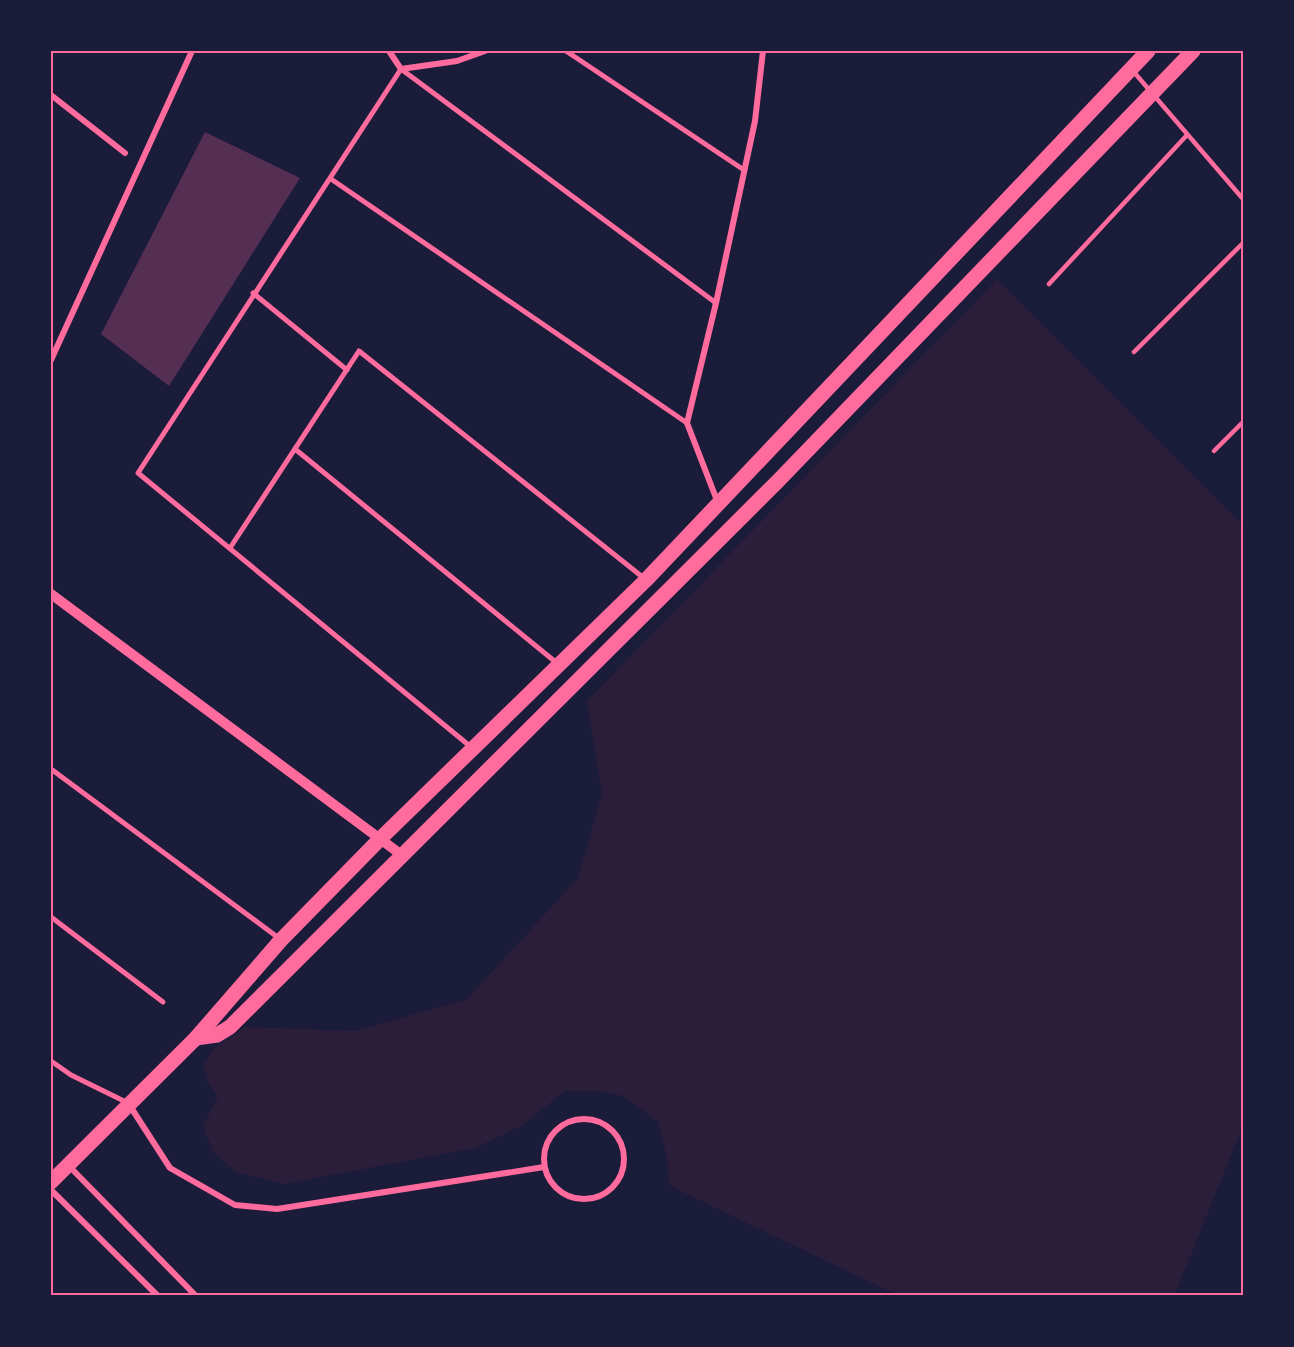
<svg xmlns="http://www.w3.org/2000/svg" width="1294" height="1347" viewBox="0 0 1294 1347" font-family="Georgia,serif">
  <rect width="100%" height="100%" fill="#1b1b3a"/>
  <path fill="#2a1e3b" d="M997,279L1243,525V1126L1174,1296H899L670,1186L666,1153L658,1122L623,1096L600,1091H565L521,1126L475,1148L284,1184L236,1172L213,1152L203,1126L218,1096L208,1083L203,1064L214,1048L245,1027L355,1031L467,999L578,878L602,794L587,701Z"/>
  <path fill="#542f53" d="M205,132L300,178L169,386L101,334Z"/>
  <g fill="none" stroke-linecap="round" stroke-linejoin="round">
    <g stroke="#ff6b9d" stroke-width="4.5">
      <path d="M1133,71L1243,199"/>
      <path d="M1049,284L1187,135"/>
      <path d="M1134,352L1243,243"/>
      <path d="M1214,451L1243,422"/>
    </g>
    <g stroke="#ff6b9d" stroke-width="5">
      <path d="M566,51L744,170"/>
      <path d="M331,179L687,423"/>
      <path d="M253,293L347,370"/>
      <path d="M295,449L558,664"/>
      <path d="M230,548L359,351L645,579"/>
      <path d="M471,747L138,473L401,69L716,303"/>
      <path d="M51,769L280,939"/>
      <path d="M51,917L163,1002"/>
      <path d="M51,1061L71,1075L128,1103"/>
    </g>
    <g stroke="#ff6b9d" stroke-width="6">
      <path d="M389,51L401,69L457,61L485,51"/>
      <path d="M51,95L125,153"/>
      <path d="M51,360L192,51"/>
      <path d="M718,503L687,423L716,303L755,121L763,51"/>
      <path d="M130,1106L170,1168L235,1205L277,1209L544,1167"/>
      <circle cx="584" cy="1159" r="40"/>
      <path d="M69,1166L196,1296"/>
      <path d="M51,1190L158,1296"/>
    </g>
    <path stroke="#ff6b9d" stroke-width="10" d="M51,594L403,856"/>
    <g stroke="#ff6b9d" stroke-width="15">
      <path d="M196,1038L217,1035L230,1027L777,482L1193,51"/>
      <path d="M51,1182L196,1038L281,940L380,839L646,580L1148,51"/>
    </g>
  </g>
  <rect width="1294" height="1347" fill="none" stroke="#1b1b3a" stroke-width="105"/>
  <rect x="52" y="52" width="1190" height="1242" fill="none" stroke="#ff6b9d" stroke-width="2"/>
</svg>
